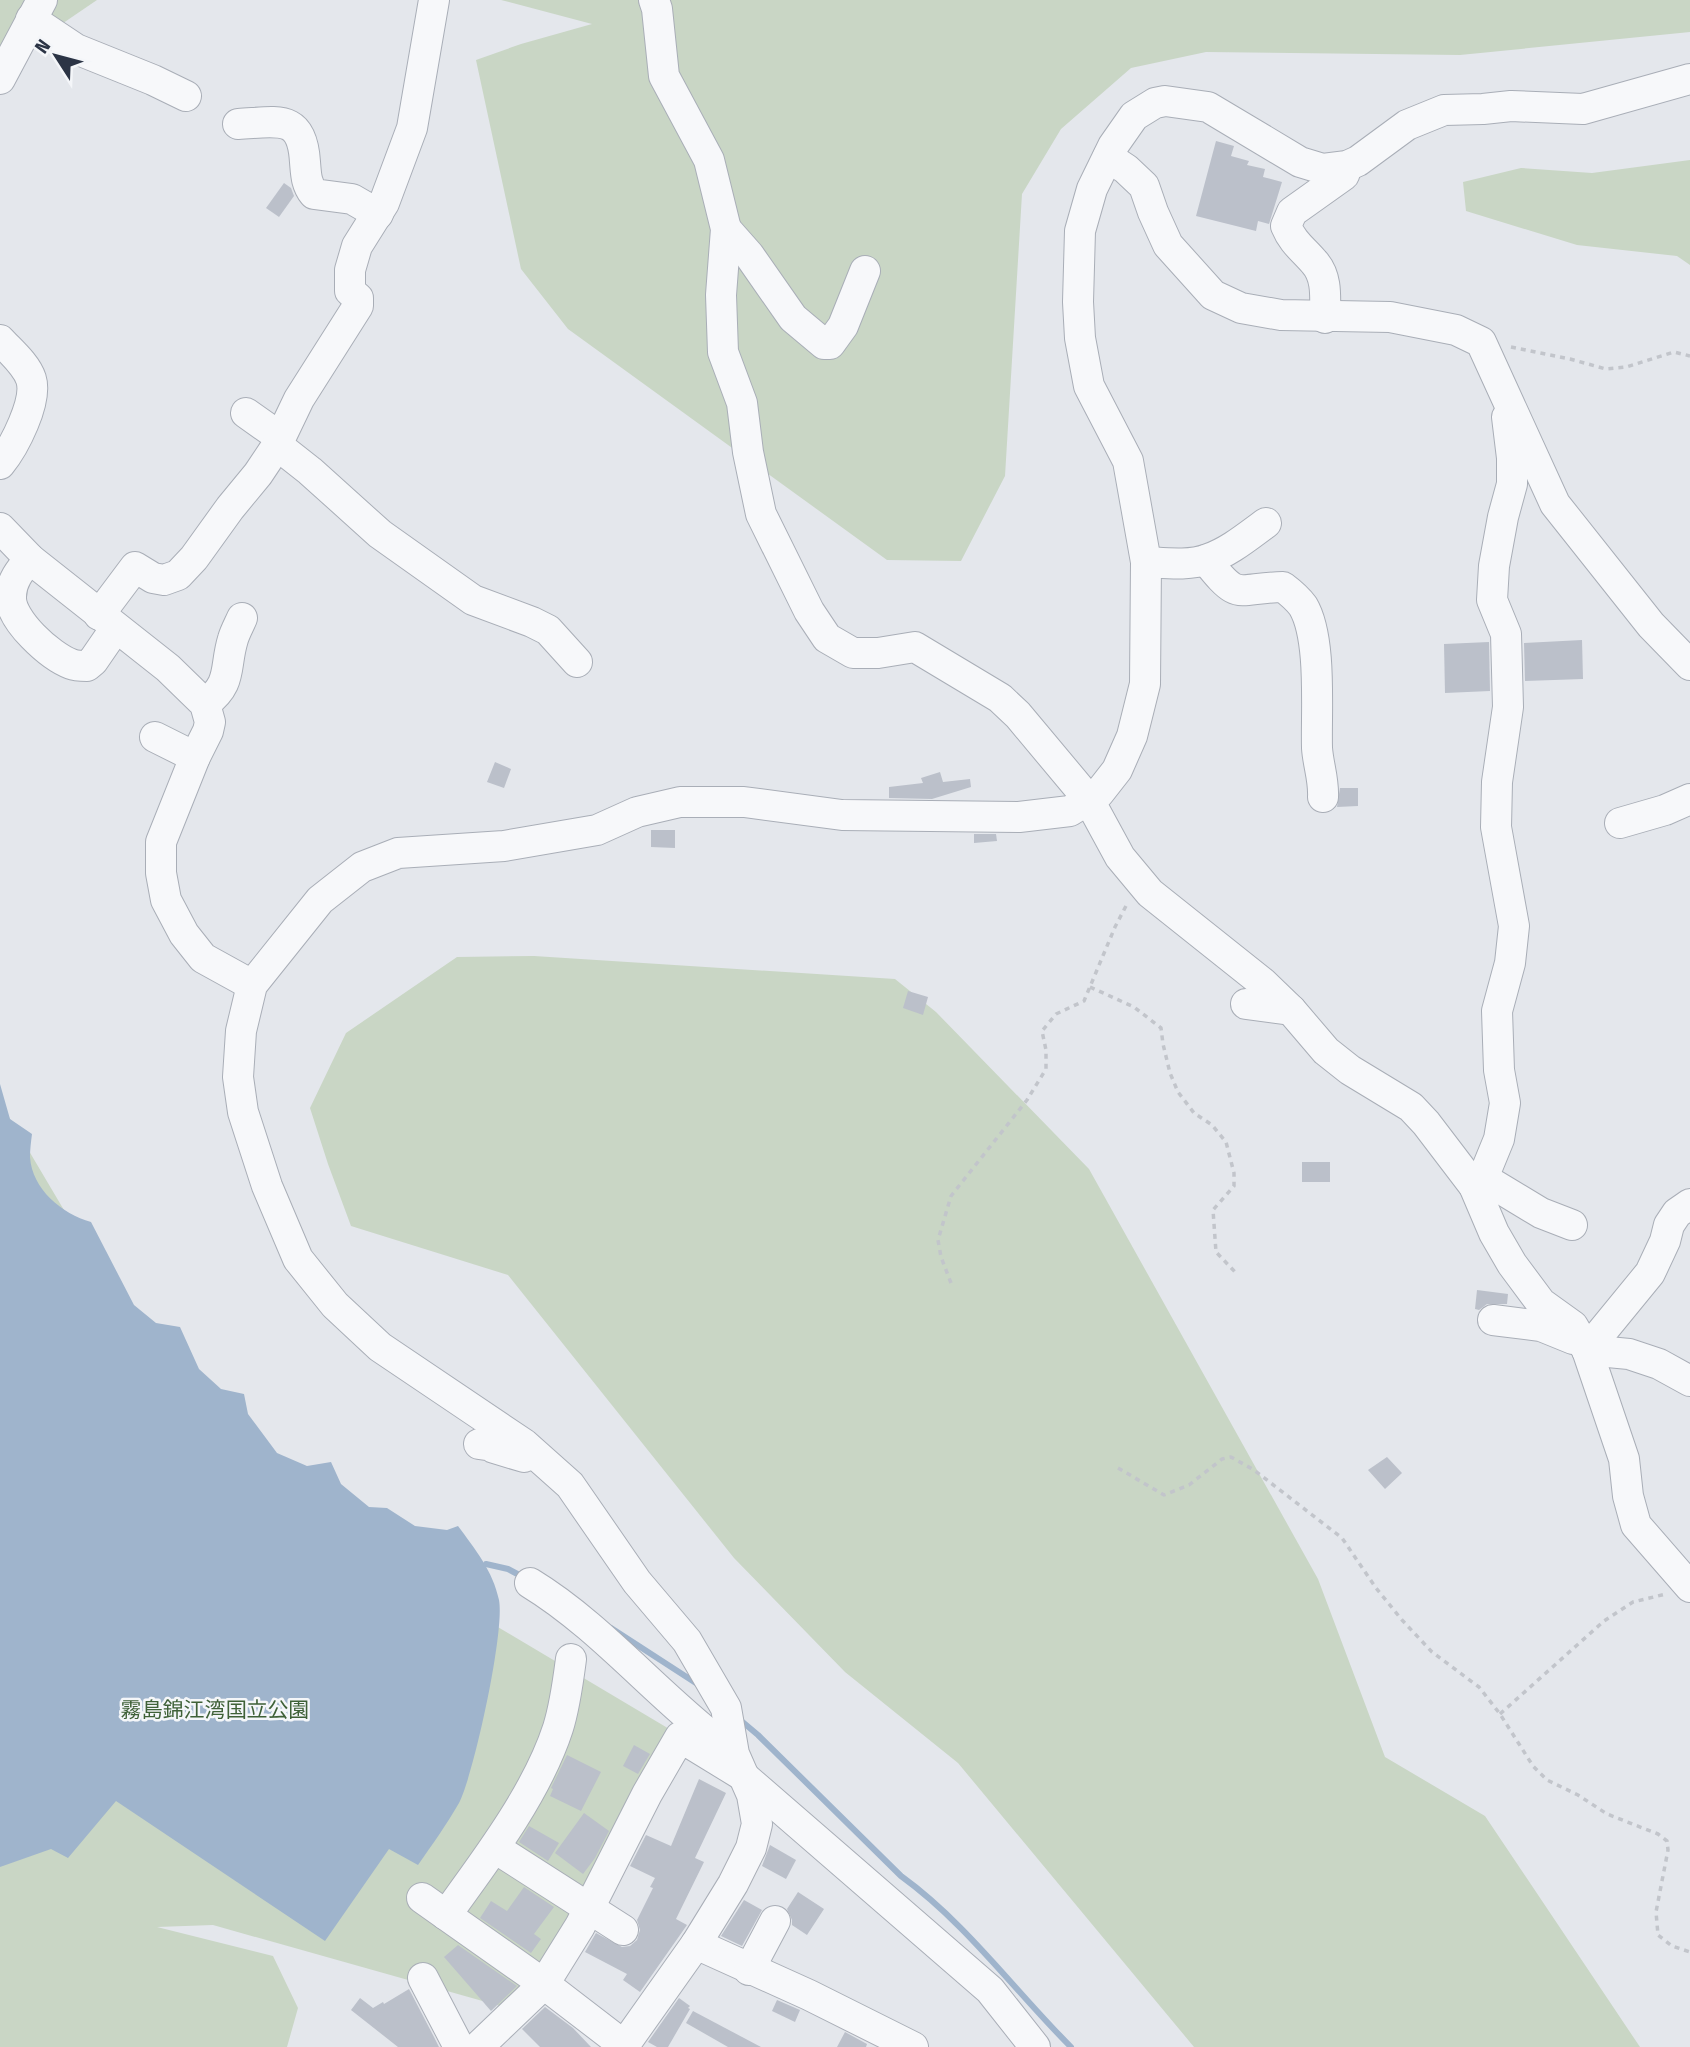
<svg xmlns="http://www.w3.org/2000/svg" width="1690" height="2047" viewBox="0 0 1690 2047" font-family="'Fira Sans Condensed','Noto Sans JP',sans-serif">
  <rect width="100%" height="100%" fill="#e4e7ec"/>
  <g fill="#c9d6c5">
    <path d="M0,0H97L0,66Z"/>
    <path d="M501,0H1690V32L1460,55L1206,52L1131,68L1061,129L1022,194L1005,476L961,561L887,560L568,329L521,269L476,60L521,44L592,24Z"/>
    <path d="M1690,160V265L1677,256L1577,245L1466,211L1463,182L1521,168L1592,173Z"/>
    <path d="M534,956L895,979L936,1012L1089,1169L1318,1579L1385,1757L1485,1816L1640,2047H1194L958,1763L845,1672L734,1558L508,1275L351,1226L328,1164L310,1108L346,1033L457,957Z"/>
    <path d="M0,1102L209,1455L676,1733L532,2015L213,1925L157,1927L273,1956L298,2008L287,2047H0Z"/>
  </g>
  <path fill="#9fb4cc" d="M0,1084L10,1119L32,1134C31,1142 30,1149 30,1157C32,1189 62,1214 91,1222L134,1305L156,1323L180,1327L199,1369L221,1389L244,1394L248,1414L277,1453L307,1466L331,1462L341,1484L369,1507L387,1508L415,1526L447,1530L458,1526C475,1549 493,1571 499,1600C505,1631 474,1774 459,1803C447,1824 432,1845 418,1865L389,1849L325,1941L116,1801L68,1858L51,1849L0,1867Z"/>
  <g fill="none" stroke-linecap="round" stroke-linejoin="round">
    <g stroke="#9fb4cc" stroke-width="6">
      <path d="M486,1564L508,1569L523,1577"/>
      <path d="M611,1628L699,1685"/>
      <path d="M739,1719L758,1735L901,1876C966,1923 1014,1990 1071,2047"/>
    </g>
  </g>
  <g fill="#bbc0ca">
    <path d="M1216,141L1234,146L1231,156L1249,161L1247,165L1265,169L1263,177L1282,182L1269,224L1258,221L1256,231L1196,216Z"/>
    <path d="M284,183L291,188L294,196L279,217L266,208Z"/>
    <path d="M1582,640L1583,679L1525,681L1524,643Z"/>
    <path d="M1489,642L1490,691L1445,693L1444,644Z"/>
    <path d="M495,762L511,769L504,788L487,782Z"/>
    <path d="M940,772L943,782L970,779L971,787L932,799L889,798V787L923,783L921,778Z"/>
    <path d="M1340,788H1358V806L1337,807Z"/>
    <path d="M651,830H675V848L651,847Z"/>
    <path d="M974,834H996L997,841L974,843Z"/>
    <path d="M908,991L928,997L923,1015L903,1008Z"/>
    <rect x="1302" y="1162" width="28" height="20"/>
    <path d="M1477,1290L1508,1294L1507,1304H1487L1479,1310L1475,1309Z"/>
    <path d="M1387,1457L1402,1473L1385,1489L1368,1470Z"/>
    <path d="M634,1745L650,1754L638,1774L623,1766Z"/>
    <path d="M567,1755L601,1772L581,1811L550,1796L553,1789L551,1788Z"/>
    <path d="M699,1779L726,1793L695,1858L704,1862L676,1919L687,1925L640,1992L623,1980L627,1974L585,1952L596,1933L622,1947L630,1946L637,1940L640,1930L637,1920L653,1888L650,1887L655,1878L630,1866L646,1835L671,1846Z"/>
    <path d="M584,1813L609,1831L595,1858L583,1874L555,1853Z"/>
    <path d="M529,1826L559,1843L548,1861L519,1842Z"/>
    <path d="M770,1845L796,1860L786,1879L762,1866Z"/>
    <path d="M524,1887L554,1907L534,1934L541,1939L531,1953L480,1918L491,1901L507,1911Z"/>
    <path d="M798,1892L824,1909L807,1935L792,1925V1920L787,1909Z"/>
    <path d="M744,1900L762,1910L742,1946L721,1936Z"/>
    <path d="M458,1945L517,1986L491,2011L444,1957Z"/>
    <path d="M409,1989L434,2037L439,2047H398L351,2010L360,1998L373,2008L383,2002L384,2004Z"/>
    <path d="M679,1998L690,2006L688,2008L690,2009L668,2047H657L648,2042Z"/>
    <path d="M777,2000L800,2010L795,2022L772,2011Z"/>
    <path d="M545,2007L573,2028L591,2047H540L522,2029Z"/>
    <path d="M693,2011L761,2047H728L686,2023Z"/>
    <path d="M845,2032L867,2044L866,2047H837Z"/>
  </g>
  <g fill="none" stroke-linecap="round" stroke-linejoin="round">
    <defs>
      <g id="minor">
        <path d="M654,0L657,9L664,76L709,160L726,229L721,295L723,352L742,403L748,452L761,514L809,611L827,638L853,653H878L915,647L1000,698L1018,715L1089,800L1120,857L1150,893L1263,983L1291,1010L1326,1051L1350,1070L1411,1107L1426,1123L1474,1186L1494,1233L1512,1264L1541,1303L1573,1326L1587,1350L1624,1459L1628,1496L1636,1525L1690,1587"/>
        <path d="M31,19L76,49L153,80L186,96"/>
        <path d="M0,79L42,0"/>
        <path d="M238,124C278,122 302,113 305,162C306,174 306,184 314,194L352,199L378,214"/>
        <path d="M1108,157L1126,169L1144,186L1153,212L1168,245L1213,295L1241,308L1281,315L1390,317L1456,330L1481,342L1555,504L1651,625L1690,665"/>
        <path d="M726,229L749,255L793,318L824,344H830L843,326L865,271"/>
        <path d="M1325,318C1325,299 1328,277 1314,262C1303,249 1293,243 1286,226L1292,212L1344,175L1347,166"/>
        <path d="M0,340C10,351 26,364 31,379C38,401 14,447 0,464"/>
        <path d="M246,413L280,437"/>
        <path d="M277,445L310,471L380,534L473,600L532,622L548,630L577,662"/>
        <path d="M0,528L30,559L168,668L205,704L210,722L208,731L195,757L161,842V873L166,900L184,934L203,958L252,985"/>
        <path d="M30,559C20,570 11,581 11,597C10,620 50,656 71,664C76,666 81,666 87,666L93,661L115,629"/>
        <path d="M1206,560C1240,603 1235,588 1283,587C1291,593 1297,598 1303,606C1322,638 1316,710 1317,748C1318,764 1324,780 1323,797"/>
        <path d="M1146,562C1166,563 1189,566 1208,559C1229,552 1248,536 1266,523"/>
        <path d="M99,615L135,567L153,578L164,580L178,575L194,558L230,508L258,474L276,447L299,399L358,306V298L350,291V270L357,246L384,203L412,128L434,0"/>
        <path d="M205,704C233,683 224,668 233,639C235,632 239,625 242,618"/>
        <path d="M155,737L195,757"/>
        <path d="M1620,823L1665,810L1690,799"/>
        <path d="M1246,1004L1291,1010"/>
        <path d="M1483,1178L1541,1213L1572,1225"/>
        <path d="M1474,1186L1483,1178L1499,1139L1505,1103L1499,1070L1497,1011L1510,963L1514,926L1496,827L1497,782L1508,707L1506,634L1492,600L1494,566L1503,517L1512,484V458L1507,417"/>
        <path d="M1493,1320L1541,1326L1573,1339"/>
        <path d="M1587,1350L1650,1273L1665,1241L1669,1225L1677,1213L1690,1204"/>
        <path d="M1587,1350L1629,1354L1659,1364L1690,1381"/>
        <path d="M479,1444L493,1446L494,1448L524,1457"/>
        <path d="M530,1583C599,1625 655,1693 720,1743"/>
        <path d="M571,1659C568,1682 565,1706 558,1728C537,1793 486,1860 446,1915L544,1984L626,2047"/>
        <path d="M495,1848L623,1930"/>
        <path d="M422,1898L446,1915"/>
        <path d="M696,1944L809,1995L913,2047"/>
        <path d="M749,1970L775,1921"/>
        <path d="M423,1978L459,2047"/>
        <path d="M478,2047L544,1984L580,1926L647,1794L680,1737L742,1775L990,1990L1035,2047"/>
        <path d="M623,2047L696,1944L733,1884L751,1848L757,1824L752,1795L734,1754L726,1708L687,1641L637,1582L570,1485L524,1444L380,1347L335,1305L298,1259L267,1186L243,1112L238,1077L241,1031L252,985L320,900L362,867L398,853L504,846L597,830L637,812L680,802H744L842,815L1019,817L1070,811L1099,793L1117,770L1132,736L1145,684L1146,562L1128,461L1089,386L1080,338L1078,302L1080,231L1092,189L1113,146L1134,116L1155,103L1165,101L1208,107L1300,162L1323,169L1347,166L1358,161L1407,125L1444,110L1483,109L1511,106L1583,109L1690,79"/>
      </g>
    </defs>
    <use href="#minor" stroke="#a9aeb7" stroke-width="32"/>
    <g stroke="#c2c5cb" stroke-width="3.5" stroke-dasharray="5 5" stroke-linecap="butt">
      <path d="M1511,347L1570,359L1606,369L1626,367L1674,352L1690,356"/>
      <path d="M1090,987L1134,1007L1161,1028L1163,1044L1170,1073L1178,1092L1194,1113L1212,1125L1226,1142L1234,1173V1186L1213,1210L1216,1252L1237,1274"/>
      <path d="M951,1283L941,1257L938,1240L951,1196L1027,1100L1046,1069V1050L1042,1031L1056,1014L1084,1001L1115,927L1127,904"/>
      <path d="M1118,1468L1164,1495L1189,1485L1222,1459L1231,1457L1254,1470L1342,1538L1376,1588L1402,1620L1432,1652L1479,1687L1500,1714L1533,1766L1547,1780L1578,1795L1607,1814L1658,1834L1667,1841L1668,1850L1656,1912L1658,1935L1672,1946L1690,1952"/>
      <path d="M1500,1714L1604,1621L1633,1602L1666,1594"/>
    </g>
    <use href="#minor" stroke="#f7f8fa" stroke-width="30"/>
  </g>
  <g text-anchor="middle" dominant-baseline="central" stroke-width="5" stroke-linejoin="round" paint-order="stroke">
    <g font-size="21" fill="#3f6138" stroke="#f4f6f9">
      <text x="215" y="1710">霧島錦江湾国立公園</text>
    </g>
  </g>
  <g transform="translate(56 56) rotate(306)" stroke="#f4f6f9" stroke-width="5" paint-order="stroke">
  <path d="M0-5L12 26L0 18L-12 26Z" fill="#2b3445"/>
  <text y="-10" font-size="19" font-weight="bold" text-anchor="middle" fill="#2b3445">N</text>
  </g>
</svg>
